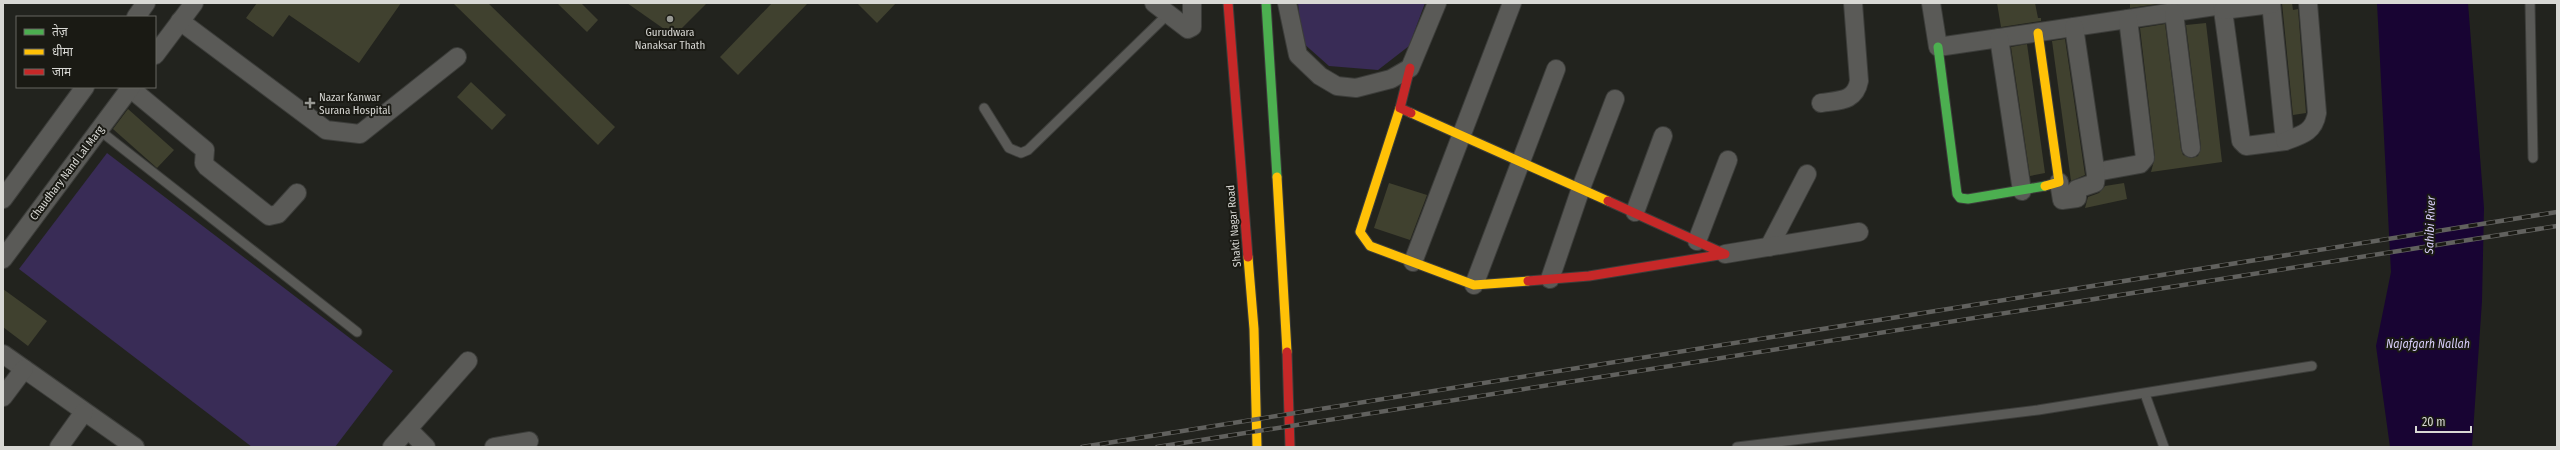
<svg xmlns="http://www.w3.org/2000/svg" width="2560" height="450" viewBox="0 0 2560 450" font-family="'Fira Sans Condensed','Noto Sans Devanagari',sans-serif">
  <rect width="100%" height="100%" fill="#22231e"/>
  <g fill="#392c56">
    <path d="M1298,3H1425L1409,46L1378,70L1329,66L1302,42Z"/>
    <path d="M107,153L393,371L335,447H252L19,269Z"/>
  </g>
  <path fill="#180433" d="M2377,3H2468L2484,208L2482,301L2472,447H2390L2376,346L2391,272Z"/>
  <g fill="#40412f">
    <path d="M257,3H401L359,63L289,15L273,37L246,18Z"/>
    <path d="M453,3H488L615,127L598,145Z"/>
    <path d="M557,3H581L598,20L587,32Z"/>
    <path d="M627,3H707L674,36Z"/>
    <path d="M772,3H808L738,75L720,57Z"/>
    <path d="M857,3H896L877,23Z"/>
    <path d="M1997,3H2035L2038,18H2041V21L2001,27Z"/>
    <path d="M2130,3H2164L2130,8Z"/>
    <path d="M2282,3H2292L2293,10L2298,9L2306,113L2293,115Z"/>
    <path d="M2206,23L2222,162L2151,172L2155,157L2140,28L2165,24L2181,149L2183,155L2192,158L2198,156L2201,147L2186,25Z"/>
    <path d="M2065,39L2085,175L2071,181L2052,41Z"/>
    <path d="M2027,44L2045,173L2030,176L2011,47Z"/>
    <path d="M471,82L506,115L492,130L457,97Z"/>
    <path d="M128,109L174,150L157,168L113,129Z"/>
    <path d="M1389,183L1427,195L1410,240L1374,228Z"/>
    <path d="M2124,183L2127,199L2085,208L2088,197L2099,193L2105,186Z"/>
    <path d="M3,289L47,321L28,346L3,327Z"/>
  </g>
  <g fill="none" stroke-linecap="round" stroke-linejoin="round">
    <defs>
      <g id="lane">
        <path d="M2530,3L2533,158"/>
        <path d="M984,108L1009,148L1021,153L1028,150L1168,14"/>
        <path d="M99,130L357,332"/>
        <path d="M2145,394L2164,447"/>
        <path d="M1737,447L2038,410L2312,366"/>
      </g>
      <g id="street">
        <path d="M1154,3L1188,29L1192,27V3"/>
        <path d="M1287,3L1298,55L1320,76L1337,86L1356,88L1391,79L1410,68L1437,3"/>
        <path d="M1931,3L1938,47L2222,5"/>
        <path d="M2222,3L2241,141L2246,146L2285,141L2271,3"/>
        <path d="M2223,10L2271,4"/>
        <path d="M2174,13L2191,148"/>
        <path d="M136,17L146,3"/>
        <path d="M180,21L326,130L360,134L457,57"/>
        <path d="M1999,38L2022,191"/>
        <path d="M155,55L194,3"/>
        <path d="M130,88L205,150L204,163L207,167L269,216L278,214L297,193"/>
        <path d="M1821,103C1839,100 1855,102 1859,81L1853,3"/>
        <path d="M2285,141C2302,135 2314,132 2317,113L2308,3"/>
        <path d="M2096,172L2140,164L2145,158L2128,19"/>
        <path d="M2059,182L2062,200L2077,198V189L2095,183L2096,175L2074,27"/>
        <path d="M3,199L85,87"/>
        <path d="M1635,212L1663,136"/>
        <path d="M1697,241L1728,160"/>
        <path d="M1769,247L1807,174"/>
        <path d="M1725,254L1859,232"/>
        <path d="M3,259L131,87"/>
        <path d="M1413,262L1512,3"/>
        <path d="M1550,279L1581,188L1615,99"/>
        <path d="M1474,285L1556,69"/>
        <path d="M3,354L135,447"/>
        <path d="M3,397L24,369"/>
        <path d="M408,429L426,447"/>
        <path d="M59,447L84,412"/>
        <path d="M392,447L468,361"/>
        <path d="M494,447L529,441"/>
      </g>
      <g id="fast">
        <path d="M1266,3L1277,177"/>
        <path d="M1938,47L1957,194L1960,198L1968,199L2045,186"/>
      </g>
      <g id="slow">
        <path d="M2038,33L2059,182L2045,186"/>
        <path d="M1400,108L1360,232L1370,246L1474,285L1528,281"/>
        <path d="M1411,113L1608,201"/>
        <path d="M1277,177L1287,352"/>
        <path d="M1248,257L1254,329L1257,447"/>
      </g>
      <g id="jam">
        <path d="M1228,3L1248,257"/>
        <path d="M1410,68L1400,108L1411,113"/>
        <path d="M1528,281L1589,276L1725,254L1608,201"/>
        <path d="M1287,352L1290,447"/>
      </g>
    </defs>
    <use href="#lane" stroke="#3c3d3a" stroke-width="11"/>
    <use href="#street" stroke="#3c3d3a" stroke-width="20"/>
    <use href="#fast" stroke="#3c3d3a" stroke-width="11"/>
    <use href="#slow" stroke="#3c3d3a" stroke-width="11"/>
    <use href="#jam" stroke="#3c3d3a" stroke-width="11"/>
    <use href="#lane" stroke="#5a5a57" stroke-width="9"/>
    <use href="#street" stroke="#5a5a57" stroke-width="18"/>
    <use href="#fast" stroke="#4caf50" stroke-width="9"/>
    <use href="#slow" stroke="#ffc107" stroke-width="9"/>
    <use href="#jam" stroke="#c62828" stroke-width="9"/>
    <defs>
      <g id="rail">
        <path d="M1082,447L2557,212"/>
        <path d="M1157,447L2557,226"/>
      </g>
    </defs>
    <use href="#rail" stroke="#61615e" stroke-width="4.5"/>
    <use href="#rail" stroke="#1a1a14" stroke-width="3" stroke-dasharray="9" stroke-linecap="butt"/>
  </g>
  <g fill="#989994" stroke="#1a1a14" stroke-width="1.5">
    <circle cx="670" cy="19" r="4"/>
    <path d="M308 97h4v4h4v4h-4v4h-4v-4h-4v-4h4z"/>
  </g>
  <g text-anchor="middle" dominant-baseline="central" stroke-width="4" stroke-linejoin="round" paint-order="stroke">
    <g font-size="11" fill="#d8d8d4" stroke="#1a1a14">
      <text x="670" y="32">Gurudwara<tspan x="670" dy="13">Nanaksar Thath</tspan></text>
      <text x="319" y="97" text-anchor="start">Nazar Kanwar<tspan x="319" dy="13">Surana Hospital</tspan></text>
    </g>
    <g font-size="11" fill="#d8d8d4" stroke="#1a1a14">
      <text transform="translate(67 173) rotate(-53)">Chaudhary Nand Lal Marg</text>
      <text transform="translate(1234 226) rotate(-95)">Shakti Nagar Road</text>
    </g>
    <g font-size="12" font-style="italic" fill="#d8cef9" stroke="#1a1a14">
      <text transform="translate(2430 225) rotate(-88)">Sahibi River</text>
      <text x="2428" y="344">Najafgarh Nallah</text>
    </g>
  </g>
  <rect width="2560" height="450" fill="none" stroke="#d8d8d4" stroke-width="8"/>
  <rect x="16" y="16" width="140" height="72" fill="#1a1a14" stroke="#666661"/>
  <rect x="24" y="29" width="20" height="6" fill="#4caf50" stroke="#666661"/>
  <text x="52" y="36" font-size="12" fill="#d8d8d4">तेज़</text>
  <rect x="24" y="49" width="20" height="6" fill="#ffc107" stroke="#666661"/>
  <text x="52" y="56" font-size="12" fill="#d8d8d4">धीमा</text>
  <rect x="24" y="69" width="20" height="6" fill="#c62828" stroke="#666661"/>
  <text x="52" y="76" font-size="12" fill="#d8d8d4">जाम</text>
  <path d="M2416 426v6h55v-6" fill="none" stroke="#d8d8d4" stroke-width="2"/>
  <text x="2422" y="426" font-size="12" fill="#d8d8d4" stroke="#1a1a14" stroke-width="3" paint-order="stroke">20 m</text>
</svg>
